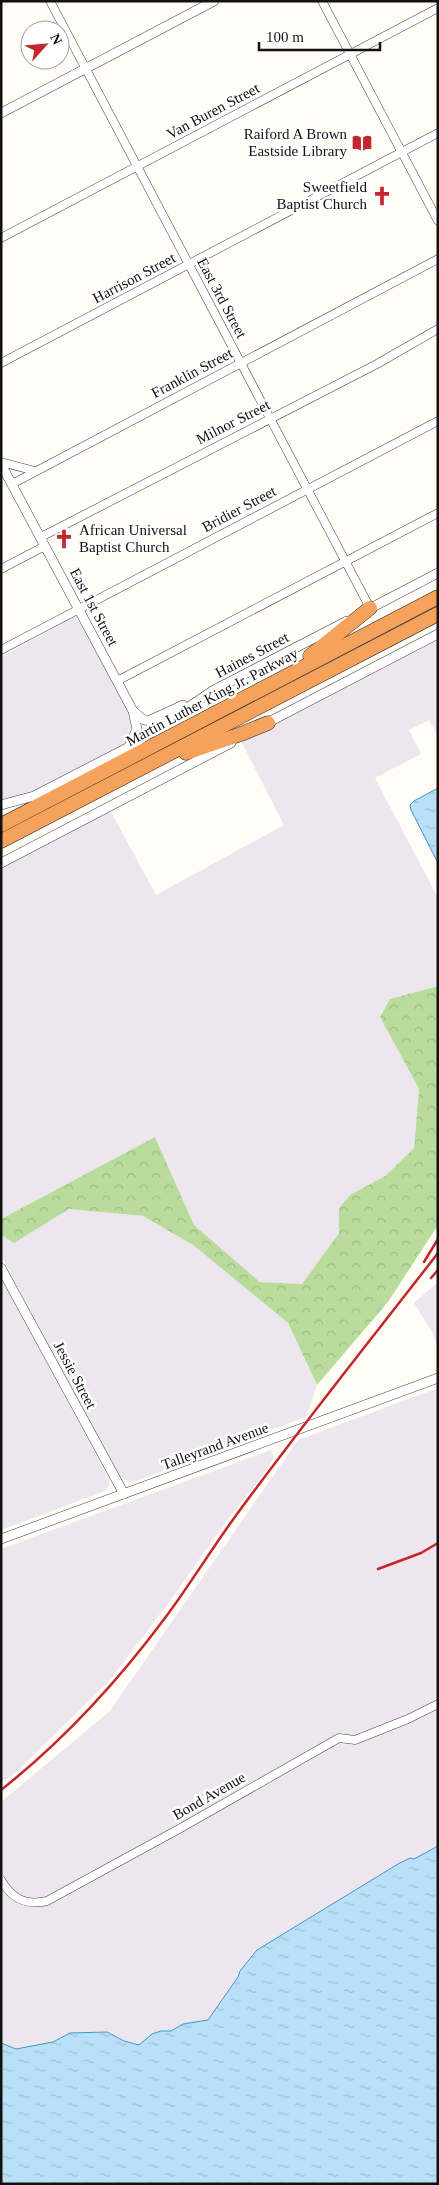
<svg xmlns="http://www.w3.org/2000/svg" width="439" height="2185" viewBox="0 0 439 2185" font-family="Georgia,serif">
  <defs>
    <pattern id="forest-crowns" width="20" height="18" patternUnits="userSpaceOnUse" patternTransform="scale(1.25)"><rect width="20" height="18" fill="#b9dc9c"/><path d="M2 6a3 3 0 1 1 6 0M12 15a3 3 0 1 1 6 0" fill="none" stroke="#9ebc85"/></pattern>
    <pattern id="water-ripples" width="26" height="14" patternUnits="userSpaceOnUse" patternTransform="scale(1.25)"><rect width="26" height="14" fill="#b9e0f7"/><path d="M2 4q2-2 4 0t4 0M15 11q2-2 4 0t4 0" fill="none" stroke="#9ebfd3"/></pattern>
  </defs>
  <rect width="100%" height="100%" fill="#fffdf5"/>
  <g fill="#eee6ef">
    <path d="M76,616L131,716L135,731L125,744L30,795L1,801V657Z"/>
    <path d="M438,638V736L429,720L409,730L421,754L375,778L438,898V986L390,999L380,1017L419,1089L414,1148L385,1176L350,1195L339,1208V1233L302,1284L260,1282L194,1225L155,1137L1,1219V868L110,810L156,895L284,825L241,741Z"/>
    <path d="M69,1209L143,1216L193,1245L288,1323L317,1385L306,1417L136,1481L130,1482L119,1476L1,1256V1235L14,1242Z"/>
    <path d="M1,1278L109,1479V1486L105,1491L1,1530Z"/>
    <path d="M438,1282V1348L432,1332L414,1303Z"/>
    <path d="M438,1388V1846L414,1859L398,1864L257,1950L240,1971L238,1977L208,2020L183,2024L171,2031H161L152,2034L139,2045L124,2041L106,2032L70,2033L53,2042L16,2049L1,2043V1802L110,1711L298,1440Z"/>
    <path d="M271,1450L274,1458L257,1483L227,1520L167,1605L110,1680L14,1774L1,1783V1549Z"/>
  </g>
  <path fill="url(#forest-crowns)" d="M438,986V1225L388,1302L317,1385L288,1323L193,1245L143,1216L69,1209L14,1243L1,1235V1219L155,1137L194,1225L260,1282L302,1284L339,1233V1208L350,1195L385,1176L414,1148L419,1089L380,1017L390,999Z"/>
  <g fill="url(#water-ripples)" stroke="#3f96cf">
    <path d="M438,788V863L411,810L410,805L414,801Z"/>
    <path d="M438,1846V2184H1V2043L16,2049L53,2042L70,2033L107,2032L124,2041L139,2045L152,2034L161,2031H171L183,2024L208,2020L238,1977L240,1971L257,1950L398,1864L410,1858L414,1859Z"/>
  </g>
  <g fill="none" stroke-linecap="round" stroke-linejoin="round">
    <defs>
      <g id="minor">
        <path d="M50,1L370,608"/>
        <path d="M322,1L438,221"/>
        <path d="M1,238L438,8"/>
        <path d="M1,363L438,133"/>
        <path d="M1,462L35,471"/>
        <path d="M12,484L438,259"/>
        <path d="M41,537L377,364L438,329"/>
        <path d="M1,569L45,546"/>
        <path d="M1,650L438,421"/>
        <path d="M117,681L438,513"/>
        <path d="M1,1880C12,1899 26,1906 47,1901L179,1829L339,1738L355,1740L408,1719L438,1704"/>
      </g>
      <g id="tertiary">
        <path d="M1,113L214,1"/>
        <path d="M1,464L133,711L137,729L130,744"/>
        <path d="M367,610L438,573"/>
        <path d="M133,711L144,720L148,721L183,705"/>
        <path d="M265,724L438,634"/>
        <path d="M1,805L34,796L129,747L214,690L347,621"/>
        <path d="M1,863L231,743"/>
        <path d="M1,1268L124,1494"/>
        <path d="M1,1539L438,1378"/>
      </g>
      <g id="motorway">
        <path d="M310,656L370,608"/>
        <path d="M186,753L241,734L268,723"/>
        <path d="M1,825L438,597"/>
        <path d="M1,841L438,614"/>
      </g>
    </defs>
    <use href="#minor" stroke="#444" stroke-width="9"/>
    <use href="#tertiary" stroke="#444" stroke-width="10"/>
    <use href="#motorway" stroke="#222" stroke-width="15"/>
    <use href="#minor" stroke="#fff" stroke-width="8"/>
    <use href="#tertiary" stroke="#fff" stroke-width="9"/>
    <use href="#motorway" stroke="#f5a25d" stroke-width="14"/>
    <g stroke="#c4262e" stroke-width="2.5">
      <path d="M424,1262L438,1239"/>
      <path d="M431,1278L438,1270"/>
      <path d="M378,1569L421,1553L438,1543"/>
      <path d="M1,1790C63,1741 118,1681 165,1618C189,1586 209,1553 232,1521C298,1430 369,1342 438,1253"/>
    </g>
  </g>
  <defs>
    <symbol id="library-bare" viewBox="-9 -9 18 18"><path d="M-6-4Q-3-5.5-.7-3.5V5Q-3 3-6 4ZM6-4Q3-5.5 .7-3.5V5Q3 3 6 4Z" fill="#c4262e" stroke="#fff" stroke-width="2.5" paint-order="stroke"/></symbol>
    <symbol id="church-bare" viewBox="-9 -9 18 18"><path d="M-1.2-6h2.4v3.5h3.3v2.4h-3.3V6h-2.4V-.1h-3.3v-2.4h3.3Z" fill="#c4262e" stroke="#fff" stroke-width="2.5" paint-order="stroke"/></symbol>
  </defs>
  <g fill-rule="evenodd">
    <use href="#library-bare" x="348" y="129" width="28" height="28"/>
    <use href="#church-bare" x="368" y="182" width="28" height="28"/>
    <use href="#church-bare" x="50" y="525" width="28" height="28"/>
  </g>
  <g text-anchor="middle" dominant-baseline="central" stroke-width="5" stroke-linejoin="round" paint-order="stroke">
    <g font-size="15" fill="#111" stroke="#fff">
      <text transform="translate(213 111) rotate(-28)">Van Buren Street</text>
      <text transform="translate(134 278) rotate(-28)">Harrison Street</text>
      <text transform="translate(222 298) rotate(62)">East 3rd Street</text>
      <text transform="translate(192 373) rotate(-28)">Franklin Street</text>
      <text transform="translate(233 422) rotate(-27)">Milnor Street</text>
      <text transform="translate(239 509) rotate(-28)">Bridier Street</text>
      <text transform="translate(94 607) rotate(62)">East 1st Street</text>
      <text transform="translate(252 655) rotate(-28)">Haines Street</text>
      <text transform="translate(212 697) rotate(-28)">Martin Luther King Jr. Parkway</text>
      <text transform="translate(75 1375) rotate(62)">Jessie Street</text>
      <text transform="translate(215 1446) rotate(-20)">Talleyrand Avenue</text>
      <text transform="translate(209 1796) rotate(-30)">Bond Avenue</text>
    </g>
    <g font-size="15" fill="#111" stroke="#fff" text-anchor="end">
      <text x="347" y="134">Raiford A Brown<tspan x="347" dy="17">Eastside Library</tspan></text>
      <text x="367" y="187">Sweetfield<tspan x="367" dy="17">Baptist Church</tspan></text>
      <text x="79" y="530" text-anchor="start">African Universal<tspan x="79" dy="17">Baptist Church</tspan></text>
    </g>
  </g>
  <rect width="439" height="2185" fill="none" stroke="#111111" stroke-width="5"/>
  <g transform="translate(45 45) rotate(63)"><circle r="24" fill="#ffffff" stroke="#a0a0a0"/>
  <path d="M0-4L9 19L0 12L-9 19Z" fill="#c4262e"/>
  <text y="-8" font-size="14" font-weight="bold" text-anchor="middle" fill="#111111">N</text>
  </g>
  <path d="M259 42v8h121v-8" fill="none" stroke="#111111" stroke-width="2.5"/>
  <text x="266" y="42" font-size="15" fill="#111111" stroke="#ffffff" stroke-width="4" paint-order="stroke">100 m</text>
</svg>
